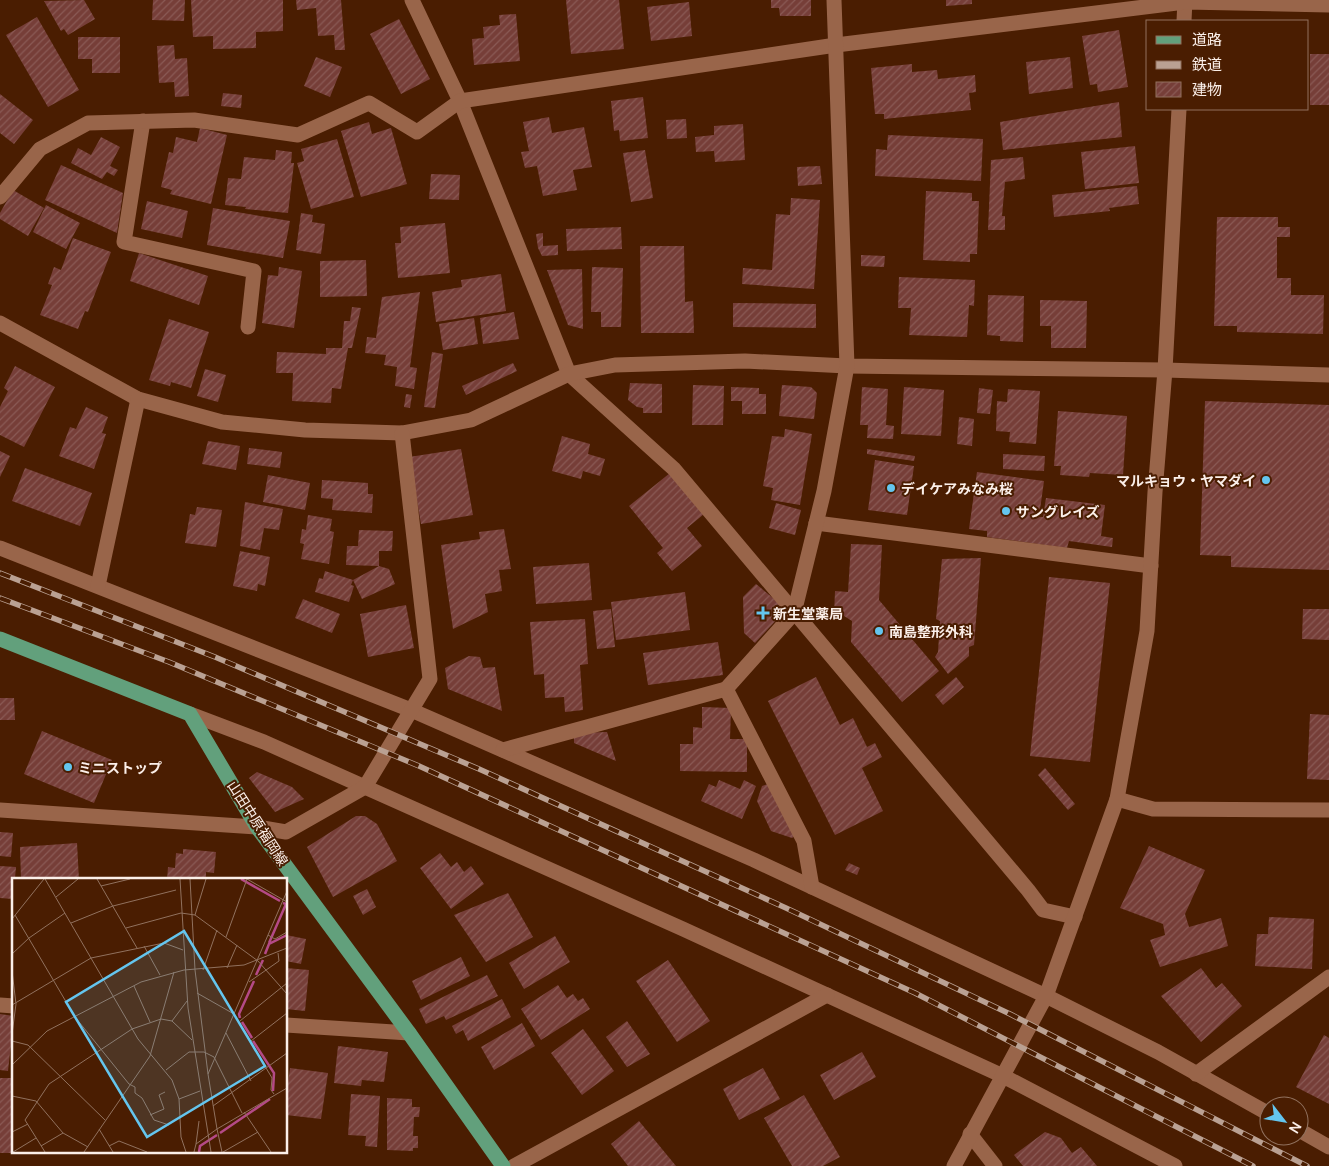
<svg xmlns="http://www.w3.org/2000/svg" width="1329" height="1166" viewBox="0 0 1329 1166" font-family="Manrope,'Noto Sans JP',sans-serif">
  <defs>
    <pattern id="building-hatch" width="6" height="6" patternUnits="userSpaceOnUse" patternTransform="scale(1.25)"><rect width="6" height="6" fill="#763e38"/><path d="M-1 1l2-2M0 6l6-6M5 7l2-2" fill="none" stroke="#8a5a55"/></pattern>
  </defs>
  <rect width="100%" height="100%" fill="#4a1d01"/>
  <g fill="url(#building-hatch)">
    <path d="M84,0L95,19L68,35L64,29L61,31L44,1Z"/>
    <path d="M153,0H185L184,21L152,20Z"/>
    <path d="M191,0H283V31L256,32V48L213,49V36L193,37Z"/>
    <path d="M296,0H341L345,50H335L334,35L318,36L316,8L297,10Z"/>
    <path d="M566,0H619L624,49L571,54Z"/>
    <path d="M771,0H811V16H780L779,8H771Z"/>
    <path d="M946,0H972V4L946,6Z"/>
    <path d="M689,2L692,36L651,41L647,7Z"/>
    <path d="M516,14L520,61L474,65L472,39L484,38L483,27L500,25L499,15Z"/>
    <path d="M37,17L79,90L48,107L6,35Z"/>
    <path d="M399,19L430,79L401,94L370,34Z"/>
    <path d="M1119,30L1128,87L1098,92L1097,84L1090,85L1082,36Z"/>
    <path d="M78,37H120V73H92V59H78Z"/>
    <path d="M174,45L175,59L187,58L189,96L175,97L174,82L159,83L157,46Z"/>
    <rect x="1310" y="54" width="19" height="51"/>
    <path d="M316,57L342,67L330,97L304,86Z"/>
    <path d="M1070,57L1073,88L1029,94L1026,62Z"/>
    <path d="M912,64V72L937,70L938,79L975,75L976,92L969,93L971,110L884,119V114H875L871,68Z"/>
    <path d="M223,93L242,95L241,108L221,106Z"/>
    <path d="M0,94L33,120L14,144L0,133Z"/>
    <path d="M643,97L648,138L620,141L619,130L614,131L611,101Z"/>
    <path d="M1119,102L1122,137L1003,150L1000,122Z"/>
    <path d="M549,117L552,133L584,127L592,167L573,170L577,190L543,196L537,166L525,168L521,152L529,151L523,122Z"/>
    <path d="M686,119L687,138L667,139L666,120Z"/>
    <path d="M369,122L372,134L391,128L407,184L361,197L341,131Z"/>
    <path d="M743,124L745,160L715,162L714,151L696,152L695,137L714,135V126Z"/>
    <path d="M200,128L227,135L211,204L170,194L172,190L161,187L169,152L173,153L176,137L197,142Z"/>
    <path d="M888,135L983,139L981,181L875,176L876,149L887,150Z"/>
    <path d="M101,137L120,147L110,166L118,170L114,176L107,172L102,179L71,163L78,148L91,155Z"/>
    <path d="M337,139L354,197L311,209L297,163L304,161L301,149Z"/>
    <path d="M1135,146L1139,183L1085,189L1081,152Z"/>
    <path d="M276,150L292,152L291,163H294L288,213L245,209L246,207L225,205L228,178L241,179L244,157L275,160Z"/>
    <path d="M645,150L653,198L631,202L623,153Z"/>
    <path d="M1023,157L1025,179L1005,182L1002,216H1005V230H988L991,160Z"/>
    <path d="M61,165L123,193L117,233L45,200Z"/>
    <path d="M820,166L822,184L798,186L797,167Z"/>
    <path d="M431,174L460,175L459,200L429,199Z"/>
    <path d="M1137,186L1139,204L1109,208L1110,211L1054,217L1052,195Z"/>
    <path d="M13,190L44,208L28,236L0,219V213Z"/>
    <path d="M926,191L972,193V201H979L977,254H970V262L923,260Z"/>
    <path d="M791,198L820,200L814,289L742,284L743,268L772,270L776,214L790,215Z"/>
    <path d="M147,201L188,211L182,238L141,229Z"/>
    <path d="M46,205L80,223L66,249L33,232Z"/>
    <path d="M213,208L290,221L283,258L207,245Z"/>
    <path d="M301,213L313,215L312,222L325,224L321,254L296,250Z"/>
    <path d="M1217,217H1278V227H1290V237H1277V278H1291V295H1324L1323,334L1237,332V326H1214Z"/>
    <path d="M445,223L450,273L398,278L395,243H401L400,227Z"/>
    <path d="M621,227L622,249L567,251L566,229Z"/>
    <path d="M543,233V246L558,245V255L542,256L538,248L536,234Z"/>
    <path d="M73,238L111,252L88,312L85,311L78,329L40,315L52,285L48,284L54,267L61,270Z"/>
    <path d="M640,246H684L685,302L693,301L694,333H641Z"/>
    <path d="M139,253L208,276L199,305L130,281Z"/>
    <path d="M861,255L885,256L884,267L861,266Z"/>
    <path d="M366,260L367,296L320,297V261Z"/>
    <path d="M279,267L302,271L294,328L262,323L268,275L278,276Z"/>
    <path d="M592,267L623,268L621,327H601V312H591Z"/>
    <path d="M582,269L583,329L568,325L547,270Z"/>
    <path d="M501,274L506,311L436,322L432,292L462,287L461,280Z"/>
    <path d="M899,277L975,280L974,306L969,305L967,337L909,335L911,308H898Z"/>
    <path d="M420,292L410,367L417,368L414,389L395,386L397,367L384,365L386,355L365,353L367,337L376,338L382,297Z"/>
    <path d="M988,295L1024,296L1023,342L1000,341V336L987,335Z"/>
    <path d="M1040,300L1087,301L1086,348H1051V326H1040Z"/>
    <path d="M733,303L816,304V328L733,327Z"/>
    <path d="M352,307L361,308L352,348H348L341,389L332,388L331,403L292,401L293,373H276L277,352L326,354V348H342L344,321H350Z"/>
    <path d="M514,312L519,339L483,344L480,318Z"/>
    <path d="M474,318L478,344L443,350L439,324Z"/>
    <path d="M169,319L209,332L191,388L171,382L170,386L149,380Z"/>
    <path d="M432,352L443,354L435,408L424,407Z"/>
    <path d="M513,363L517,371L466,395L462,386Z"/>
    <path d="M15,366L55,387L24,447L0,435V407L8,391L4,388Z"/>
    <path d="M205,369L226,375L218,402L197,396Z"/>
    <path d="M630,383L662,384V413H643V408L637,407L628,400Z"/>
    <path d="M693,385L724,386L723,425H692Z"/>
    <path d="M782,385L811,387L817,393L814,419L779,416Z"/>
    <path d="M731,387L759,388V394H766V414H742V401H731Z"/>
    <path d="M862,387L888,389L886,425L894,426L893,439L867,438L868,425H860Z"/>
    <path d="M904,387L944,390L941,436L901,434Z"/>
    <path d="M979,388L993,390L990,414L977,413Z"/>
    <path d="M1008,389L1040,391L1036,444L1009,442L1010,432L996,431L997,401L1007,402Z"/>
    <path d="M406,394L412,395L410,408L404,407Z"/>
    <path d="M1205,401L1329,405V570L1231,567V556L1200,555Z"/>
    <path d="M86,407L108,417L102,433L106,434L94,469L59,456L70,427L76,429Z"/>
    <path d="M1058,411L1127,416L1123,475L1090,473L1089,477L1060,475L1061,466H1054Z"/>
    <path d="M959,417L974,419L972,446L957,444Z"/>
    <path d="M785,429L812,434L800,505L771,500L773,488L763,486L772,436L784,437Z"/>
    <path d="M562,436L590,444L588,454L605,459L600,476L583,471L581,479L552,471Z"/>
    <path d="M208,441L240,446L236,470L202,464Z"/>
    <path d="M249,448L282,452L280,468L247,464Z"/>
    <path d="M461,449L473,515L421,524L409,457Z"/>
    <path d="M867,449L915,456L914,461L867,454Z"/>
    <path d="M0,451L10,456L0,477Z"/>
    <path d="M1003,454L1045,456L1044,471L1003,469Z"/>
    <path d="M875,460L914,466L907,515L868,510Z"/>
    <path d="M25,468L92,493L80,526L12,501Z"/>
    <path d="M977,472L1044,481L1039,517H1043L1046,498L1105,505L1101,536L1113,538L1112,547L1069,541L1067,548L987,537V531L969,529Z"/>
    <path d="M670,473L704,514L687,528L702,546L672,571L657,553L663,548L629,506Z"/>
    <path d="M268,475L310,483L305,510L263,502Z"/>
    <path d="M322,480L368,483V494H373L372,513L332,510L333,499L321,498Z"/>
    <path d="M245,502L283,509L279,530L264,528L260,550L240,546Z"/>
    <path d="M776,503L801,510L795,535L769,528Z"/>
    <path d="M197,507L222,510L216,547L185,543L190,514L195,515Z"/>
    <path d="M308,515L332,519L330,531L334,532L329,564L301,559L304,544L300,543L302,529L306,530Z"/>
    <path d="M504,529L511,569L499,570L502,591L485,594L488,612L453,629L441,545L480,539L479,532Z"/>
    <path d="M359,530L393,531L392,551H379V566L346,565L347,546H358Z"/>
    <path d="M851,544L882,545L879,600L939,671L902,702L851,642L852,621L844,616L834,615L835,591L848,592Z"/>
    <path d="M240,551L270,557L265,586L258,584L257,591L233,586Z"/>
    <path d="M981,558L974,645L969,647V656L948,674L935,657L938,652L940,621L936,619L942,559Z"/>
    <path d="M589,563L592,600L536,604L533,567Z"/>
    <path d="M379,566L389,569L395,584L362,599L353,580Z"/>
    <path d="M325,571L353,580L351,585L354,586L349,602L315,592L319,578L323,579Z"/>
    <path d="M1049,577L1110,583L1090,762L1030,756Z"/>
    <path d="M756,584L779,603L783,609L781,615L755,643L744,633L743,597Z"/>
    <path d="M685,592L690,630L616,640L611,602Z"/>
    <path d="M303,599L340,614L332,633L295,618Z"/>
    <path d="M406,605L414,648L368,657L360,614Z"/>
    <path d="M611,609L615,647L597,649L593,611Z"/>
    <path d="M1303,609H1329V640L1302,639Z"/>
    <path d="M585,619L588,664L580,665L583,710L565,712L564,697L545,698L544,674L534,675L530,622Z"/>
    <path d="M718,642L723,675L648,685L643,653Z"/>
    <path d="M469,656L480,657L483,668L495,667L502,711L448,689L445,668Z"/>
    <path d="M816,677L840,725L853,718L867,747L875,743L882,757L862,768L883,811L835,835L768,701Z"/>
    <path d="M956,677L964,687L943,705L935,695Z"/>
    <path d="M0,698H14L15,720H0Z"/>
    <path d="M702,707L731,708L730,739H747V772L680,771V744H693V727L702,728Z"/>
    <path d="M1310,714L1329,715V780L1307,779Z"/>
    <path d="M42,731L112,760L94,803L24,774Z"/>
    <path d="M607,732L616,761L574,743V733Z"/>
    <path d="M1045,768L1075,804L1068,810L1038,775Z"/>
    <path d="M257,772L292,787L304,799L275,812L249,778Z"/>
    <path d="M719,780L740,789L744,780L756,786L742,819L701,801L709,784L716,787Z"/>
    <path d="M771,783L797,835L792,838L771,831L757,801L762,786Z"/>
    <path d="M356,816H365L377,824L397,861L333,897L307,847Z"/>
    <path d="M0,832L13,833L11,857L0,856Z"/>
    <path d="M77,843L79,880H21L20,847Z"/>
    <path d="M1149,846L1205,870L1185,914L1189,927L1221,918L1228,946L1160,967L1150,940L1165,935L1163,924L1120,908Z"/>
    <path d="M183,849L216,852L214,873L206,872V880H167L168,867L175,868L176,853L183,854Z"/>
    <path d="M440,853L451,867L457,862L464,872L471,866L484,884L451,909L420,868Z"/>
    <path d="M849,863L860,868L857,875L845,870Z"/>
    <path d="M0,866L16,867L13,899L0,898Z"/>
    <path d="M367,889L376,907L363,915L353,896Z"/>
    <path d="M508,893L533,937L486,962L454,915Z"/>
    <path d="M1269,917L1314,919L1312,969L1255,966L1257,934H1268Z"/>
    <path d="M286,935L306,939L301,964L286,961Z"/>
    <path d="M555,936L570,962L524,989L509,963Z"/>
    <path d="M461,957L470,976L421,1000L412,981Z"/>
    <path d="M668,960L710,1021L677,1042L636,981Z"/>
    <path d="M286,968L309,970L305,1011L286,1009Z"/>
    <path d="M1201,968L1216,988L1222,983L1242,1006L1201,1042L1161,996Z"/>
    <path d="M487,975L498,996L446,1020L444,1016L426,1024L419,1009Z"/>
    <path d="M558,985L567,998L573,994L578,1001L583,998L590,1009L541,1040L521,1009Z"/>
    <path d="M502,999L511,1017L468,1041L463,1030L456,1034L452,1026Z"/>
    <path d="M0,1014L14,1016L8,1071L0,1070Z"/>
    <path d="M627,1021L650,1054L627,1067L606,1037Z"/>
    <path d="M522,1023L535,1046L494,1070L481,1047Z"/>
    <path d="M583,1029L614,1071L582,1095L551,1053Z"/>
    <path d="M1324,1035L1329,1038V1104L1296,1087Z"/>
    <path d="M338,1046L388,1052L384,1082L362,1080L361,1086L334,1083Z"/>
    <path d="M862,1052L876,1077L834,1100L820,1075Z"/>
    <path d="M290,1068L328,1073L321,1119L286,1115V1097Z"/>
    <path d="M763,1068L780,1099L739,1120L723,1089Z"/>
    <rect x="0" y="1078" width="14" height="75"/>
    <path d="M351,1094L380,1096L377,1147L365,1146L366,1136L348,1135Z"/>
    <path d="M804,1095L840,1157L823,1166H792L764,1118Z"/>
    <path d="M387,1098L412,1099V1107H420L419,1117H414L413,1136H418V1148H413V1151L387,1150Z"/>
    <path d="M639,1121L676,1166H628L611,1144Z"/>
    <path d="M1045,1132L1061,1138L1072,1153L1081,1147L1097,1166H1023L1014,1155Z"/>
  </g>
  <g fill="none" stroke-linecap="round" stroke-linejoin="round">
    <g stroke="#99654a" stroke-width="15">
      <path d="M412,0L460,101L569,374L674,469L1028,890L1043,910L1075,917"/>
      <path d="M1184,21L1185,0"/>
      <path d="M143,121L124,242L254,271L248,327"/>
      <path d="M0,197L40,149L88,123L194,120L298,135L369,103L417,132L460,101L836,45L1185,2L1329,5"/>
      <path d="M0,323L138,399L222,422L305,430L402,433L471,420L569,374L615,365L745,361L847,366L1165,370L1329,375"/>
      <path d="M816,523L1151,566"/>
      <path d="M0,548L411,710L754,860L1046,996L1158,1052L1269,1114"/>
      <path d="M98,586L138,399"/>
      <path d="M190,714L264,742L683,929L1003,1076L1175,1166"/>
      <path d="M503,750L726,689"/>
      <path d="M1117,799L1153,809L1329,810"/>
      <path d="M0,810L257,827L286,832L365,787L430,679L402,433"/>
      <path d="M812,887L804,841L726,689L794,613L824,491L847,366L834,0"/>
      <path d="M0,1005L14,1006"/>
      <path d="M286,1025L409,1033"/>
      <path d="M1196,1074L1329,977"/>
      <path d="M1299,1130L1329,1147"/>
      <path d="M970,1134L995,1166"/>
      <path d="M514,1166L827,995"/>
      <path d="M954,1166L1046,996L1117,799L1147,631L1155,492L1165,370L1179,109"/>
    </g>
    <path stroke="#62a07c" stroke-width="15" d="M0,639L190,714L257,827L409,1033L503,1166"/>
    <defs>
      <g id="rail">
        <path d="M0,573L215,657L479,769L786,908L1010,1014L1307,1166"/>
        <path d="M0,598L169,662L419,766L915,993L1253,1166"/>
      </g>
    </defs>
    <use href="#rail" stroke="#baa193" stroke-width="5.5"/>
    <use href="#rail" stroke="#4a1d01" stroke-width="4" stroke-dasharray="11" stroke-linecap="butt"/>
  </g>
  <g fill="#64c5ee" stroke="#4a1d01" stroke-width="2">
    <circle cx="1266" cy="480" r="5"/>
    <circle cx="891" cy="488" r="5"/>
    <circle cx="1006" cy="511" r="5"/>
    <path d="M760.5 605.5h5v5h5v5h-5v5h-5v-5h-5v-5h5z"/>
    <circle cx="879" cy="631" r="5"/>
    <circle cx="68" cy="767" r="5"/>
  </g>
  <g text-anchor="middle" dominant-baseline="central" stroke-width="4" stroke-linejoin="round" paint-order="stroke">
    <g font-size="14" font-weight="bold" fill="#fbefe9" stroke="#4a1d01" text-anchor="start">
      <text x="1256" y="480" text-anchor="end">マルキョウ・ヤマダイ</text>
      <text x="901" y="488">デイケアみなみ桜</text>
      <text x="1016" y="511">サングレイズ</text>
      <text x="773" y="613">新生堂薬局</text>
      <text x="889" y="631">南島整形外科</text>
      <text x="78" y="767">ミニストップ</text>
    </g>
    <g font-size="14" fill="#fbefe9" stroke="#4a1d01">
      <text transform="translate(258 823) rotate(57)">山田中原福岡線</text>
    </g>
  </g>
  <g transform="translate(12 878)">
    <rect width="275" height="275" fill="#4a1d01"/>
    <path fill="none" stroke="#b44a86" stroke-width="2.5" d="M229,1L268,23M257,65L274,26L271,25M253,76L257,66L275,57M244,97L251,82M228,140L227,136L242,103M230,144L240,160M241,163L262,195L261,213M208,255L258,221M187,274L188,268L205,257"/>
    <path fill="none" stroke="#91715e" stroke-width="1" d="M33,1L126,161L160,202L167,221L169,259L174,274M85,1L125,70M168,1L176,130L199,274M178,1L183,92L196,196M235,1L275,24M89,8L118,1M44,19L66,1M3,37L63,139L117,206L123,209V215L130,220L142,242L157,247M183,37L246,83L275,116M0,41L32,1M59,45L101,28L164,12M114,50L169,35L183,37L194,1M256,57L263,61L275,54M214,59L235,1M132,68L148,97M0,76L17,60L53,35M215,90L225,67M191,92L205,52M0,93L4,126L0,156M237,104L267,83L266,75M122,108L138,144M185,115L222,136L260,200L259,212L262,216M0,127L79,80L152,65L171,72M160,143L180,162M228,143L275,105M214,155L239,203M0,163L16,167L93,242M239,163L275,135M0,187L35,153L129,104L172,92L232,87L275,70M154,192L177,174H192L202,179L230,235M0,218L24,223L51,255L76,269M167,221L188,213M201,228L275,175M232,234L259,274M138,237L152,231L147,217L153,214M87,251L101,274M0,254L16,246M184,266L187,243M29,268L51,255M97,268L107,263L135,274M1,274L24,260M33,274L13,242L37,206L120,151L149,141L160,143L175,123M72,274L138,178L162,94M182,274L184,266L205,251L196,196L275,13M210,274L205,251L275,210M211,274L246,254"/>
    <path fill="#64c5ee" fill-opacity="0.15" stroke="#64c5ee" stroke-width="2.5" d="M172,53L253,188L135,259L54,124Z"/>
    <rect width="275" height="275" fill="none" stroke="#fbefe9" stroke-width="2.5"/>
  </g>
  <rect x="1146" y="20" width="162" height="90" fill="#4a1d01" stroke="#91715e"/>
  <rect x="1156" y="36" width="25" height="8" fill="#62a07c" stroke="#91715e"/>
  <text x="1192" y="45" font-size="15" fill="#fbefe9">道路</text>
  <rect x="1156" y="61" width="25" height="8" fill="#baa193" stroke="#91715e"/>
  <text x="1192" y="70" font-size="15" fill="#fbefe9">鉄道</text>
  <rect x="1156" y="82" width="25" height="15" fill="url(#building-hatch)" stroke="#91715e"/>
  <text x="1192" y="95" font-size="15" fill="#fbefe9">建物</text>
  <g transform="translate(1284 1121) rotate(121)"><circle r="24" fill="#4a1d01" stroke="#91715e"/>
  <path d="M0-4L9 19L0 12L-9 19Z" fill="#64c5ee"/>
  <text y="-8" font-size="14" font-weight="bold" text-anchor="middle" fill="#fbefe9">N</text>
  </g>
</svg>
